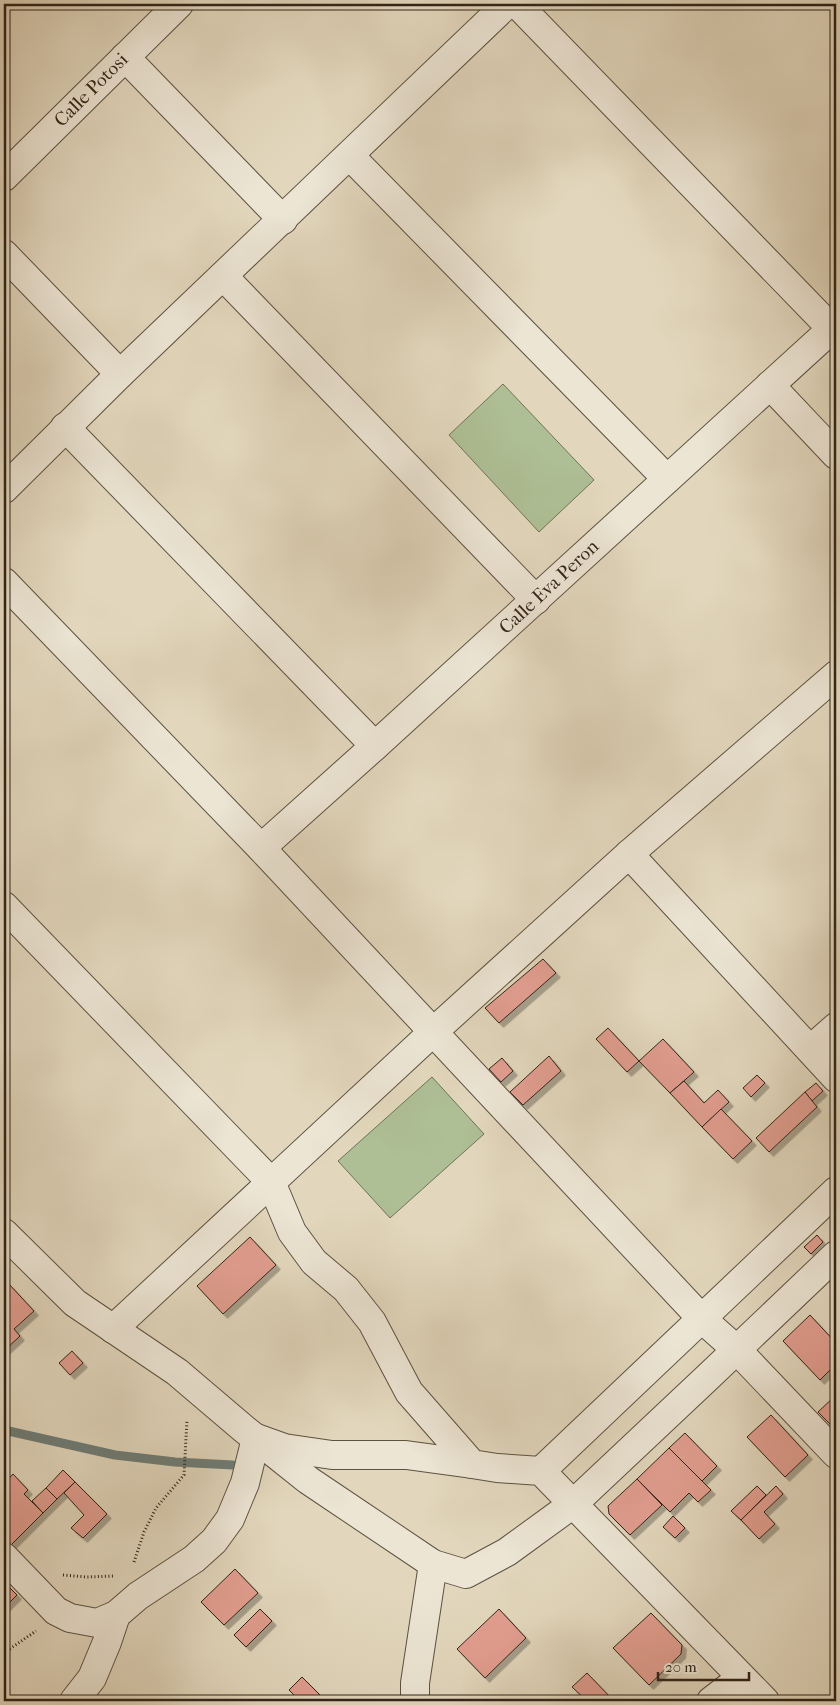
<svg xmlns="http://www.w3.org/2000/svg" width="840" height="1705" viewBox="0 0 840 1705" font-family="'IM FELL French Canon',serif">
  <defs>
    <filter id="shadow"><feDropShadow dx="4.5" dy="4.5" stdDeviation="0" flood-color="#0004"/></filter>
  </defs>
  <rect width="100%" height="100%" fill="#e2d7bd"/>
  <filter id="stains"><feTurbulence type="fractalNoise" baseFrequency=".004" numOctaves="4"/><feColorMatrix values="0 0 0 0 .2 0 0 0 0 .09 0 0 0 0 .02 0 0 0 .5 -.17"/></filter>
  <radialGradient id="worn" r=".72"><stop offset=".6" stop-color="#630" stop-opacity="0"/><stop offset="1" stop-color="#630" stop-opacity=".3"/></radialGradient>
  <g fill="#aebf95" stroke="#707257">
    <path d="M503,384L594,480L539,532L449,435Z"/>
    <path d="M432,1077L484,1134L390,1218L338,1161Z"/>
  </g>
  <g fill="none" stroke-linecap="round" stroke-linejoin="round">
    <path stroke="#6e7d77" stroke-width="9" d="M4,1430L115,1455L175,1462L233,1465"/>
  </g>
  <g fill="#e29e90" stroke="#312419" filter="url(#shadow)">
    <path d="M543,959L556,973L499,1023L485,1008Z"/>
    <path d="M608,1028L639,1061L627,1072L596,1039Z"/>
    <path d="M663,1039L694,1072L670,1093L639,1061Z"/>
    <path d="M549,1056L561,1071L523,1105L510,1092Z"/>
    <path d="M502,1058L513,1071L501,1082L489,1069Z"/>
    <path d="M757,1075L765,1083L751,1097L743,1088Z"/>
    <path d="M684,1081L704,1103L718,1090L729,1102L702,1127L670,1093Z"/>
    <path d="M816,1083L823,1091L812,1101L805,1092Z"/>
    <path d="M805,1092L817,1107L769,1152L756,1138Z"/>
    <path d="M721,1109L752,1141L733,1159L702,1127Z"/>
    <path d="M817,1235L823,1242L811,1254L804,1247Z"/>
    <path d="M250,1237L276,1265L223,1314L197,1286Z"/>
    <path d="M8,1283L34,1311L14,1329L20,1336L4,1351V1287Z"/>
    <path d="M810,1315L836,1343V1364L820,1380L783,1341Z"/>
    <path d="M72,1351L83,1363L70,1375L59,1363Z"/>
    <path d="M836,1395V1426L834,1428L818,1412Z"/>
    <path d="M771,1415L808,1455L785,1477L747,1437Z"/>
    <path d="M685,1433L717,1466L702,1481L669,1448Z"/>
    <path d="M669,1448L711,1490L698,1502L689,1493L670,1512L637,1479Z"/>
    <path d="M63,1470L75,1482L57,1499L46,1488Z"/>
    <path d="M13,1474L28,1490L24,1494L43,1513L11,1545L4,1538V1484Z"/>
    <path d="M637,1479L662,1505L630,1535L609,1514L608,1506Z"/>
    <path d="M75,1482L107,1514L83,1538L71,1528L84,1515L64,1493Z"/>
    <path d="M757,1486L766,1495L741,1520L731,1511Z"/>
    <path d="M776,1486L783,1494L764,1512L775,1524L759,1539L741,1520Z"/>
    <path d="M46,1488L57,1499L43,1513L32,1501Z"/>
    <path d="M673,1516L685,1528L675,1538L663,1527Z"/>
    <path d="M235,1569L258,1593L224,1625L201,1602Z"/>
    <path d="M4,1582L17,1595L4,1608Z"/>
    <path d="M260,1609L272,1621L246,1647L234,1635Z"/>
    <path d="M499,1609L526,1638L485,1678L457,1649Z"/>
    <path d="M651,1613L682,1645L681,1654L649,1685L613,1648Z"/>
    <path d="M587,1673L614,1701H587L572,1687Z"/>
    <path d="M302,1677L326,1701H300L289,1690Z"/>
  </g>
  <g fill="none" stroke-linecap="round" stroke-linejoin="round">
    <defs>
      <g id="minor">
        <path d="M517,4L832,329"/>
        <path d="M125,57L283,220"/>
        <path d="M350,156L667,479"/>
        <path d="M4,177L179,4"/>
        <path d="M4,254L120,374"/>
        <path d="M223,276L536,600"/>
        <path d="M770,385L836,455"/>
        <path d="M65,427L375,746"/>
        <path d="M4,489L120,374L507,4"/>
        <path d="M4,582L261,848L702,1319L737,1350L836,1454"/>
        <path d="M261,848L375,746L836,325"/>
        <path d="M629,854L836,1078"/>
        <path d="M4,906L271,1182L292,1232L314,1262L346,1289L372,1322L409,1392L472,1464L497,1468L541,1471L765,1701"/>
        <path d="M811,1049L836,1027"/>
        <path d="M4,1233L75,1303L177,1372L244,1429L308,1480L433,1564L415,1683V1701"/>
        <path d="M113,1329L433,1032L629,854L836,675"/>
        <path d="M541,1471L836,1191"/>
        <path d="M4,1557L56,1611L70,1618L97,1623L116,1615"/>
        <path d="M433,1564L466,1574L507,1552L573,1504L709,1376L836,1255"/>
        <path d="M74,1701L92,1678L107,1642L116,1615L138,1596L194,1559L214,1541L230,1519L245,1483L256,1438L284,1448L332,1455H406L472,1464"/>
        <path d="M711,1701L741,1678"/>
      </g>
    </defs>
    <use href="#minor" stroke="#5d5142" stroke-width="30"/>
    <g stroke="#312419" stroke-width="3" stroke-dasharray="1 2.5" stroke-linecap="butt">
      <path d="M134,1562L144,1532L156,1508L184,1475L187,1420"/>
      <path d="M63,1575L86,1577L114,1576"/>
      <path d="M4,1653L36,1631"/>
    </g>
    <use href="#minor" stroke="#ece5d4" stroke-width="28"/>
  </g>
  <g text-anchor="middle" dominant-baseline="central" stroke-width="4.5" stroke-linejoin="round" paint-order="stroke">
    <g font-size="19" fill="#312419" stroke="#ece5d4">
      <text transform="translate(91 90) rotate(-45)">Calle Potosi</text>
      <text transform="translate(549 587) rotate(-43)">Calle Eva Peron</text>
    </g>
  </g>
  <rect width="840" height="1705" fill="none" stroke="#e2d7bd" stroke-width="20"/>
  <rect x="5" y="5" width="830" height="1695" fill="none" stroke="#312419" stroke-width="2.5"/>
  <rect x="10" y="10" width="820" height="1685" fill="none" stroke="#312419"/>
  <path d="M658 1672v8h91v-8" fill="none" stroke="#312419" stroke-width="2.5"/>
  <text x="665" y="1672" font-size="15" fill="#312419" stroke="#ece5d4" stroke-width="4" paint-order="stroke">20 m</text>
  <rect width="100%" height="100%" filter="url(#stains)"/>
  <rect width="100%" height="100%" fill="url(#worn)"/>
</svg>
